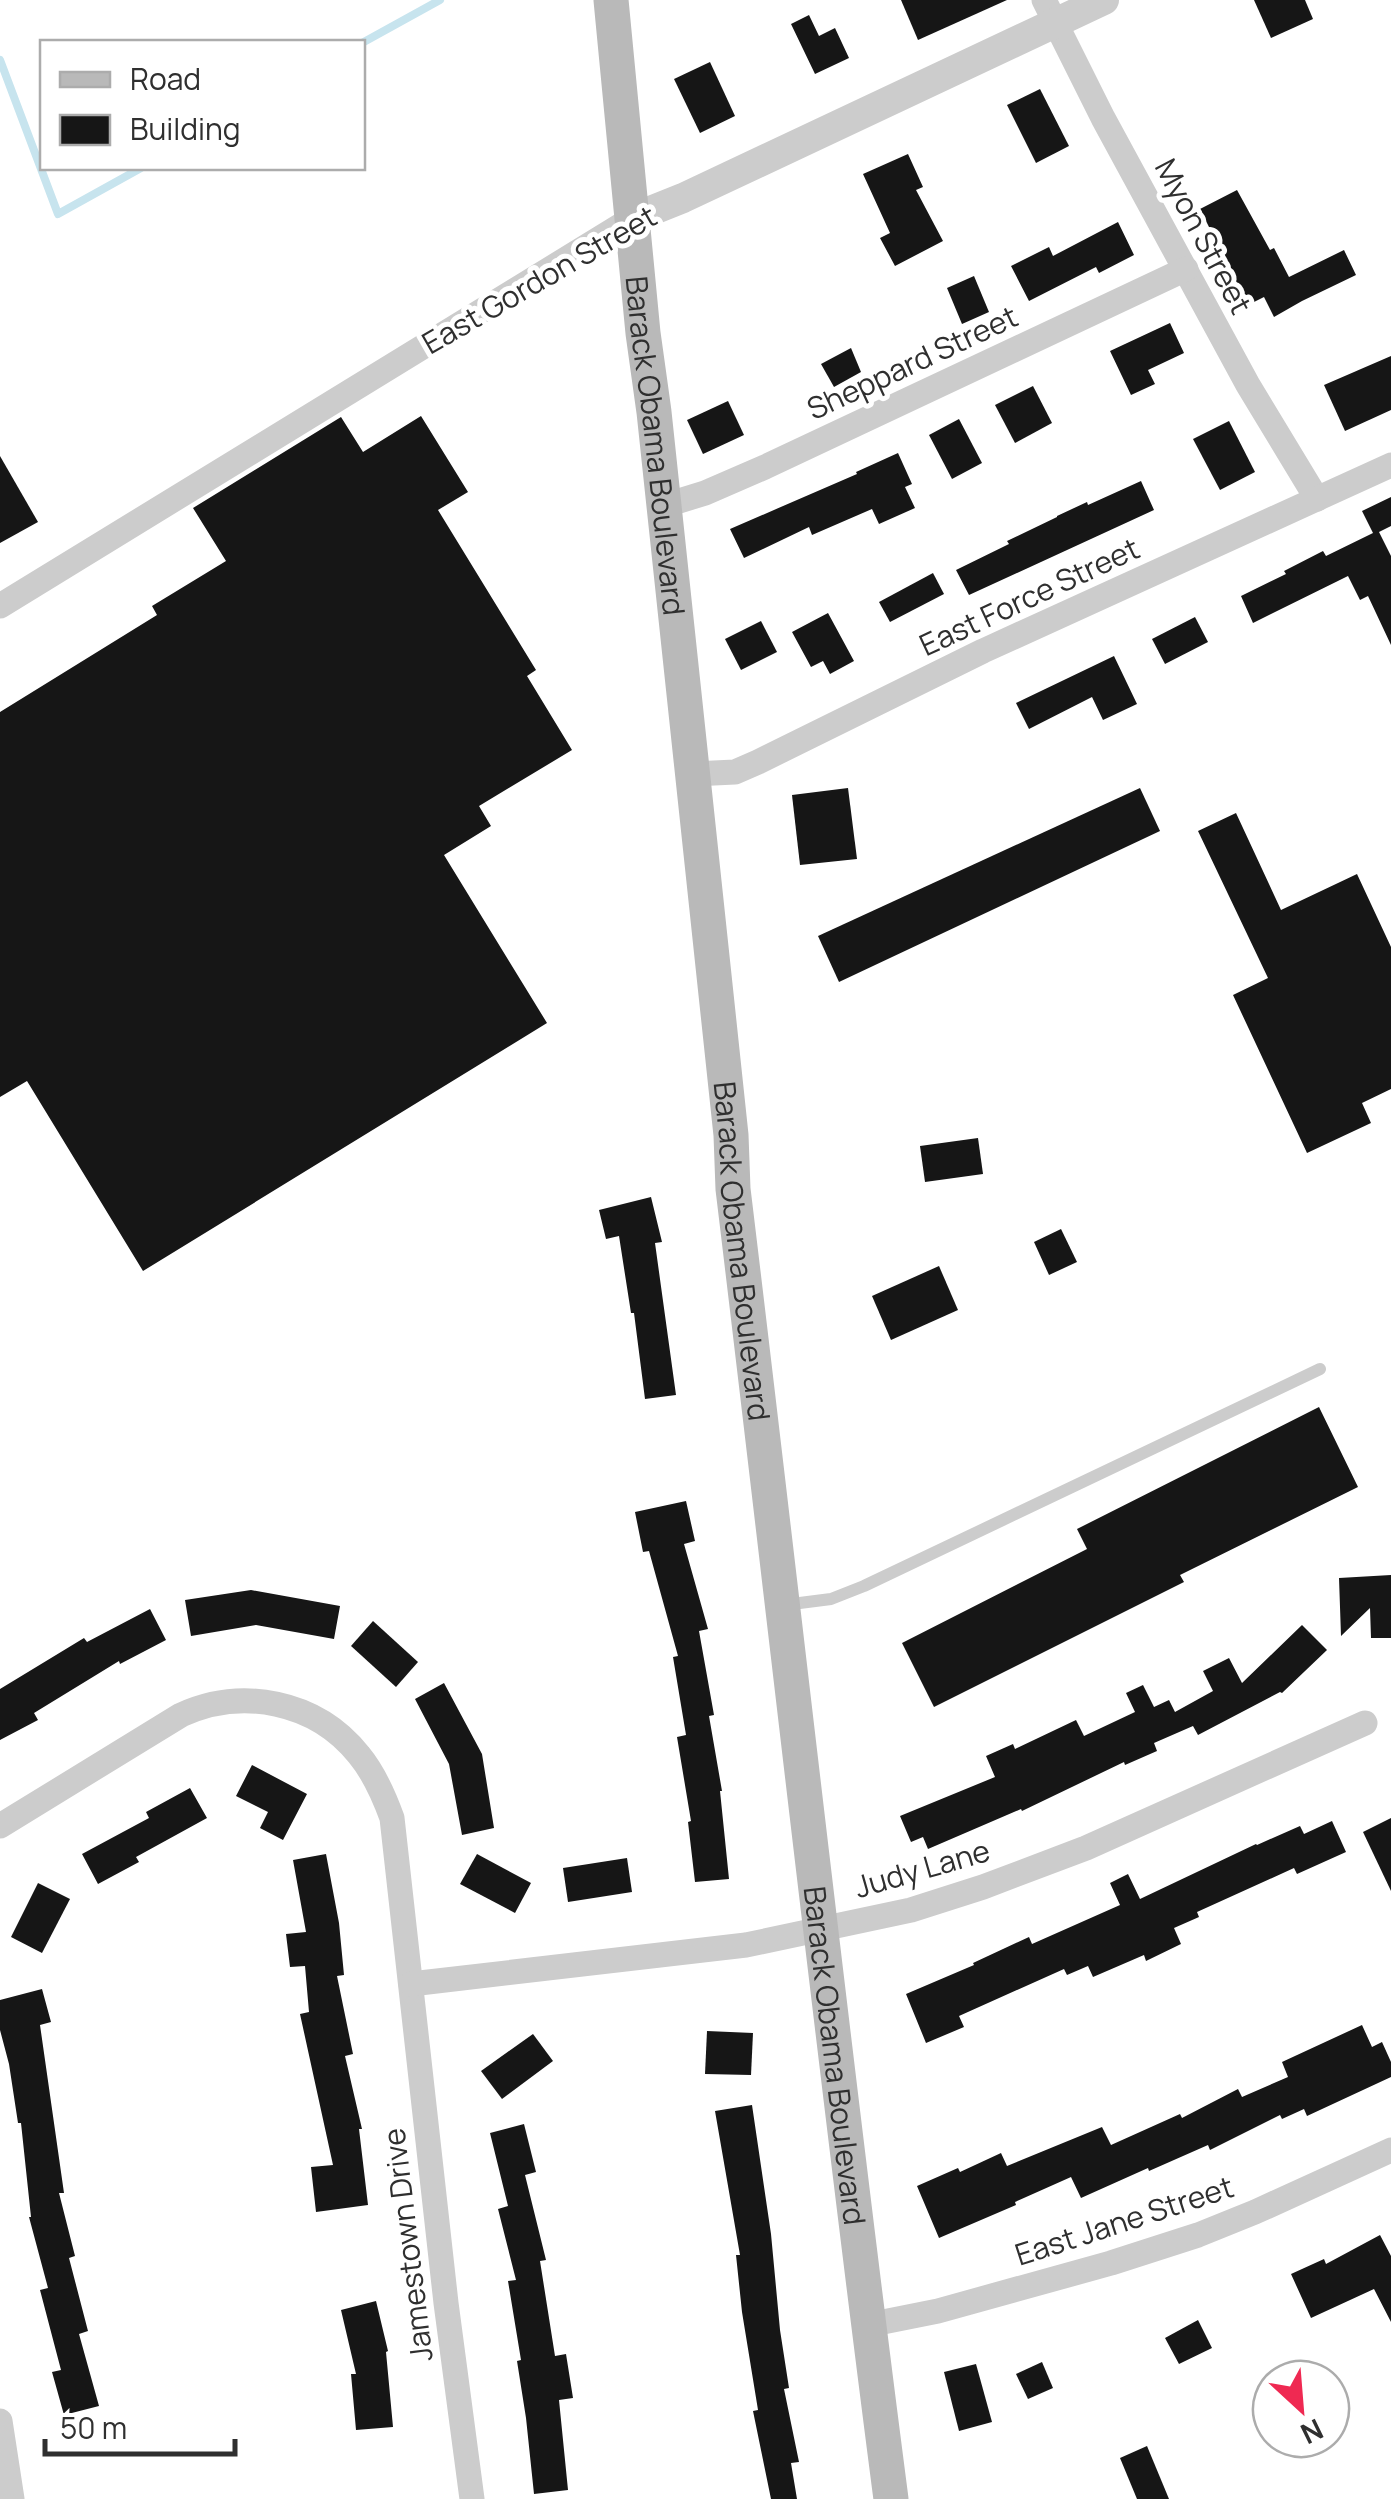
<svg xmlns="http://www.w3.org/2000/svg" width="1391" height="2499" viewBox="0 0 1391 2499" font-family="Manrope,sans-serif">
  <rect width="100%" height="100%" fill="#fff"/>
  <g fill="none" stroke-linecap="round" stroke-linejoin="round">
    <g stroke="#c7e4ee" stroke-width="8">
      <path d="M362,43L440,0"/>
      <path d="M0,60L58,214L141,168"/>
    </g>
  </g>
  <g fill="#161616">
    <path d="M901,0H1007L918,40Z"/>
    <path d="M1254,0H1305L1313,19L1271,38Z"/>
    <path d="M809,15L819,36L835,28L849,58L815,74L791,24Z"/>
    <path d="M710,62L735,116L700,133L674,79Z"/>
    <path d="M1040,89L1069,146L1036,163L1007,105Z"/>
    <path d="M908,154L923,187L916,190L943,241L895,266L880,238L890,233L863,174Z"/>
    <path d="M1237,190L1270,250L1274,248L1289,277L1344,250L1356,275L1302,301L1274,317L1264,297L1248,305L1200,209Z"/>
    <path d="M1118,222L1134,255L1099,273L1096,267L1029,301L1011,266L1049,247L1053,256Z"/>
    <path d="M974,276L989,312L962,324L947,288Z"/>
    <path d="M1170,323L1184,353L1148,370L1155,384L1131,395L1110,351Z"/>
    <path d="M851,348L861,372L834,387L821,364Z"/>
    <path d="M1391,356V410L1345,431L1324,385Z"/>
    <path d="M1033,386L1052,423L1015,443L995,405Z"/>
    <path d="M728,401L744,435L703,454L687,420Z"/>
    <path d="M421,416L468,492L438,510L536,670L527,676L572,750L479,806L491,826L444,855L547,1023L143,1271L27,1081L0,1097V712L157,615L152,606L226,561L193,508L341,417L363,452Z"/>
    <path d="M959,419L982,463L952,479L929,435Z"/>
    <path d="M1229,421L1255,472L1220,490L1193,439Z"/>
    <path d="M898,453L912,484L905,487L915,508L879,524L872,509L812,535L809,527L744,558L730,529L857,474L856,472Z"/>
    <path d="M0,456L38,522L0,543Z"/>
    <path d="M1141,481L1154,510L969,595L956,570L1009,544L1007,541L1057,517V516L1087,502L1088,505Z"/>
    <path d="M1391,497V526L1379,532L1391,556V645L1368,596L1360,600L1348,576L1253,623L1241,596L1286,574L1284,571L1323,551L1326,556L1373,533L1362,511Z"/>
    <path d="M933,573L944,594L890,622L879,602Z"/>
    <path d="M828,613L854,661L830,674L823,661L811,667L792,632Z"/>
    <path d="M1195,617L1208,642L1165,664L1152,639Z"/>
    <path d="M761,621L777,652L741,670L725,639Z"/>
    <path d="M1114,656L1137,704L1103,720L1092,697L1029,729L1016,703Z"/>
    <path d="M848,788L857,859L800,865L792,795Z"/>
    <path d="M1140,788L1160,831L839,982L818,936Z"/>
    <path d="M1236,813L1281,910L1357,874L1391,947V1089L1362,1103L1371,1123L1307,1153L1233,995L1268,978L1198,831Z"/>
    <path d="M978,1138L983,1174L925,1182L920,1146Z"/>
    <path d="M651,1197L662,1242L655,1243L676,1395L645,1399L634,1313H631L619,1236L606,1239L599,1210Z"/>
    <path d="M1061,1229L1077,1262L1049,1275L1034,1242Z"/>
    <path d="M939,1266L958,1310L891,1340L872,1296Z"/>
    <path d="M1319,1407L1358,1487L1180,1575L1184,1582L934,1707L902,1643L1087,1549L1077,1529Z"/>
    <path d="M686,1501L695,1541L684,1544L708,1629L699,1631L714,1715L709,1716L722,1791H720L729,1879L695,1882L688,1822L691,1821L677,1737L686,1735L673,1657L678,1656L649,1551L643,1552L635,1512Z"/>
    <path d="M1391,1575V1638H1371L1370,1608L1341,1636L1339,1578Z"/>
    <path d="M251,1590L340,1606L334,1639L256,1625L191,1636L185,1600Z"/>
    <path d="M150,1609L166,1640L120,1664L119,1661L34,1713L38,1720L0,1740V1689L84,1638L87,1642Z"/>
    <path d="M373,1621L418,1662L396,1687L351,1646Z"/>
    <path d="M1302,1625L1327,1650L1282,1693L1280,1692L1198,1735L1193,1726L1154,1743L1157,1751L1125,1765L1124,1762L1022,1811L1021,1809L928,1849L923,1837L911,1842L900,1816L995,1777L986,1756L1013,1744L1015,1749L1076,1720L1084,1736L1135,1712L1126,1693L1143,1685L1154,1707L1169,1700L1175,1712L1213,1691L1203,1671L1229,1658L1242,1683Z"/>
    <path d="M444,1683L482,1754L494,1828L462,1835L449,1764L415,1699Z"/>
    <path d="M252,1765L307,1794L283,1840L260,1828L268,1812L236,1796Z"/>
    <path d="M190,1788L207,1818L136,1857L139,1862L98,1884L82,1854L149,1818L146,1812Z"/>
    <path d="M1391,1818V1891L1363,1832Z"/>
    <path d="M1332,1821L1346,1852L1297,1874L1294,1868L1197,1912L1199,1917L1174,1928L1181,1944L1146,1961L1144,1955L1093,1977L1088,1966L1067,1975L1064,1969L959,2016L964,2027L926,2043L906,1994L974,1965L973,1963L1029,1937L1032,1944L1120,1905L1110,1883L1128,1874L1140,1899L1256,1844L1257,1845L1300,1826L1304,1834Z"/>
    <path d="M326,1854L339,1923L344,1975L337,1976L353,2054L345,2056L362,2129H359L368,2205L316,2212L311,2167L333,2165L300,2014L309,2012L305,1966L290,1967L286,1934L306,1932L293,1860Z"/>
    <path d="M477,1854L531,1883L515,1913L460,1884Z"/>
    <path d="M627,1858L632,1892L568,1902L563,1868Z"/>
    <path d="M38,1883L70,1899L42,1953L11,1937Z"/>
    <path d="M42,1989L51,2022L40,2025L64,2193H59L75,2256L69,2258L88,2331L79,2334L99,2406L64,2415L52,2372L61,2370L40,2290L48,2288L29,2217H31L21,2123H18L9,2064L0,2030V2000Z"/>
    <path d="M1362,2025L1372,2047L1382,2042L1391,2062V2077L1307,2116L1304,2109L1282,2119L1280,2115L1210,2150L1208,2145L1149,2171L1148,2168L1081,2198L1071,2177L1015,2202L1016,2205L939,2238L917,2186L958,2168L960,2172L1001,2153L1007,2166L1102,2127L1111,2145L1180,2114L1182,2118L1238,2089L1242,2097L1288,2077L1282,2062Z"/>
    <path d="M707,2031L753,2033L751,2075L705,2074Z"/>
    <path d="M533,2034L553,2061L502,2099L481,2071Z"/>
    <path d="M752,2105L771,2234L780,2330L789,2388L784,2389L799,2462L791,2463L797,2499H771L753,2411L758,2410L742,2312L736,2255H740L715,2111Z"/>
    <path d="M524,2124L536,2172L525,2175L546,2260L540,2261L555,2356L566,2354L573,2398L559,2400L568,2490L534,2494L526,2418L517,2361L521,2360L508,2281L516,2280L498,2209L508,2206L490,2133Z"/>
    <path d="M1380,2235L1391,2256V2322L1374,2289L1311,2318L1291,2274L1324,2259L1326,2264Z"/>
    <path d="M376,2301L388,2351L386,2352L393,2427L356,2430L351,2374H356L341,2310Z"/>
    <path d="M1198,2320L1212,2348L1179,2364L1165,2338Z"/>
    <path d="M1042,2362L1053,2388L1028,2399L1016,2374Z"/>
    <path d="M976,2364L992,2422L959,2431L944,2372Z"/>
    <path d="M1147,2446L1169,2499H1137L1120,2458Z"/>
  </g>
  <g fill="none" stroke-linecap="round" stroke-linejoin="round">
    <path stroke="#ccc" stroke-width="12" d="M784,1605L831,1599L864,1586L1320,1369"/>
    <g stroke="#ccc" stroke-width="25">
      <path d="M1044,0L1103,118L1248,385L1317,499"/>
      <path d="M663,506L705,493L765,467L1186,269"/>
      <path d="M0,606L633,218"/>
      <path d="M693,774L735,772L758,762L983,651L1391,465"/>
      <path d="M0,1826L181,1715C242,1687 316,1701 359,1755C374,1773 384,1796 392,1818L446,2303L472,2499"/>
      <path d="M411,1984L746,1945L911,1910L983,1887L1086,1848L1365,1723"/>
      <path d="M868,2325L938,2311L1111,2263L1198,2235L1255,2212L1391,2150"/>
      <path d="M0,2421L12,2499"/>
    </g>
    <path stroke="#ccc" stroke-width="30" d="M633,218L683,198L1104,0"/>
    <path stroke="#b9b9b9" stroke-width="35" id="s1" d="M611,0L643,333L654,412L731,1135L733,1189C786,1626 834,2063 891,2499"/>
  </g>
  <g text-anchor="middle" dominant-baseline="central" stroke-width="10" stroke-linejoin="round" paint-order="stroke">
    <g font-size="30" fill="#2f2f2f" stroke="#fff">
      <text transform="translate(1204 236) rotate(62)">Myon Street</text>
      <text transform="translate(539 279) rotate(-30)">East Gordon Street</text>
      <text transform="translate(912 362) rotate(-25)">Sheppard Street</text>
      <text stroke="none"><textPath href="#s1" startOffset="448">Barack Obama Boulevard</textPath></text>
      <text transform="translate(1029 596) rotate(-25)">East Force Street</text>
      <text stroke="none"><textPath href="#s1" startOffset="1258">Barack Obama Boulevard</textPath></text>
      <text transform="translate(922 1868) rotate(-16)">Judy Lane</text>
      <text stroke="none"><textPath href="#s1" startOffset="2068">Barack Obama Boulevard</textPath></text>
      <text transform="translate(1124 2220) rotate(-18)">East Jane Street</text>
      <text transform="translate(407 2245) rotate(-97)">Jamestown Drive</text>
    </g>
  </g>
  <rect x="40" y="40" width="325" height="130" fill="#ffffff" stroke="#acacac" stroke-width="2.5"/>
  <rect x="60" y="72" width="50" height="15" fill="#b9b9b9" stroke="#acacac" stroke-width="2.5"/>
  <text x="130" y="90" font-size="30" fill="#2f2f2f">Road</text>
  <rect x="60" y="115" width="50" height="30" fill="#161616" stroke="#acacac" stroke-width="2.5"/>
  <text x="130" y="140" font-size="30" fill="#2f2f2f">Building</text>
  <g transform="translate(1301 2409) rotate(154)"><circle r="48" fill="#ffffff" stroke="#acacac" stroke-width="2.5"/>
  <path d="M0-8L18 38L0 25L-18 38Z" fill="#ef2952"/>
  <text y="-15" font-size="28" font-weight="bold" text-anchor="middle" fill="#2f2f2f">N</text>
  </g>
  <path d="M45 2439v15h190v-15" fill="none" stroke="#2f2f2f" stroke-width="5"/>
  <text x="60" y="2439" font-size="30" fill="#2f2f2f" stroke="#ffffff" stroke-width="8" paint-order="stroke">50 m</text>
</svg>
